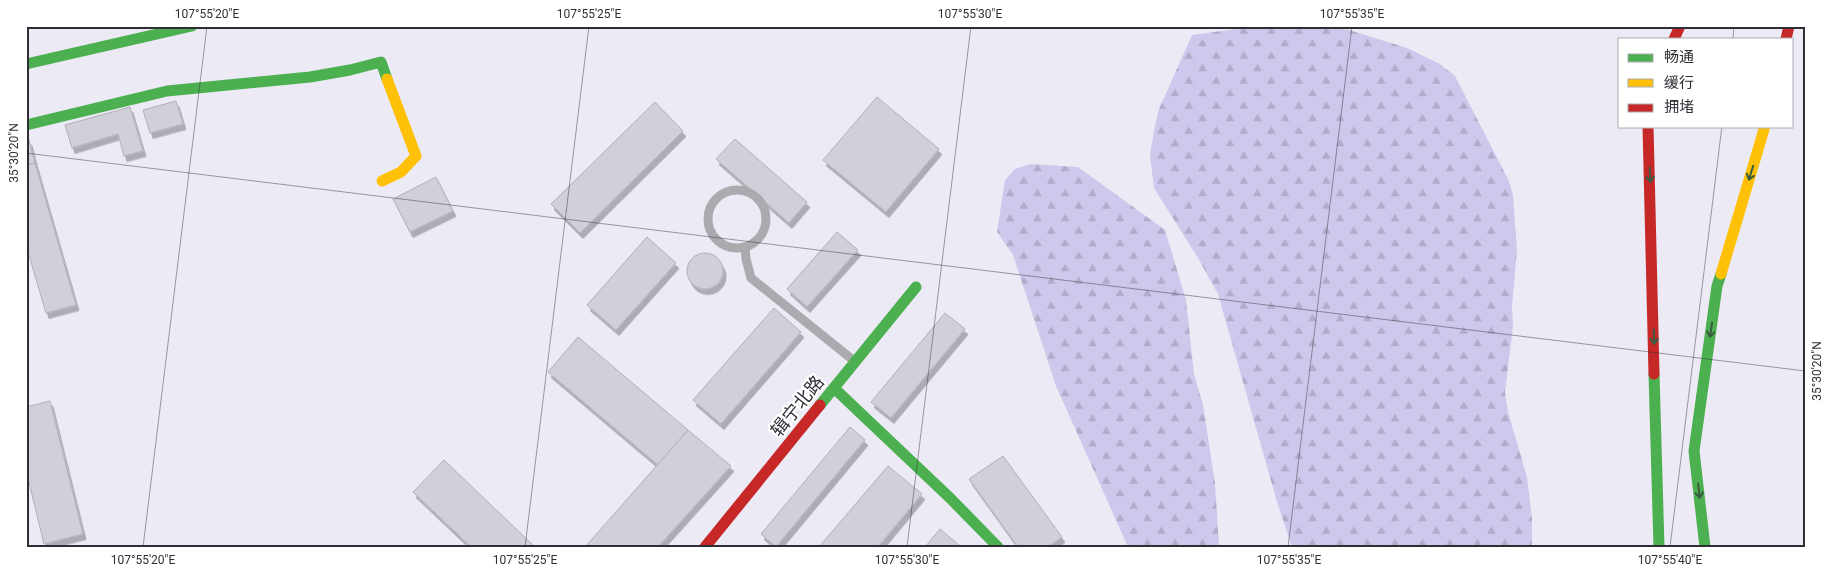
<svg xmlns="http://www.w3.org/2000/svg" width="1831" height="573" viewBox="0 0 1831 573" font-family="Roboto,'Noto Sans SC',sans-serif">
  <defs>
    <pattern id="forest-firs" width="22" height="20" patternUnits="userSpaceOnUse" patternTransform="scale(1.25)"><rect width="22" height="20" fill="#cfc8ec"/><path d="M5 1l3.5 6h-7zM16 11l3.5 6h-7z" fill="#b2accb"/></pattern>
    <filter id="shadow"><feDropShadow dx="3" dy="5.5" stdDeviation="0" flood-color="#0004"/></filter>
  </defs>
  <rect width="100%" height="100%" fill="#eceaf5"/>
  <g fill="url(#forest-firs)">
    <path d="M1258,26H1320L1349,30L1407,48L1440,64L1455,76L1509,181L1513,195L1517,250L1512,307L1513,326L1505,392L1508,412L1527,477L1532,519V547H1292L1277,502L1218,294L1198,258L1154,188L1150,156L1154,130L1159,109L1192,35Z"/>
    <path d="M1030,164L1078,167L1165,230L1186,300L1194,374L1203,405L1215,483L1219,547H1128L1056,386L1013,255L997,232L1005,180L1015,169Z"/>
  </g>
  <g fill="#d1d0d8" stroke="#b1afb7" filter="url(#shadow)">
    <path d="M877,97L939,149L886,212L823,160Z"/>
    <path d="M176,101L183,124L150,133L143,110Z"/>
    <path d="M655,102L683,131L580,233L551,204Z"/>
    <path d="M130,107L143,151L124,156L118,134L72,148L65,125Z"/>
    <path d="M735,139L807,202L789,223L716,159Z"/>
    <path d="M26,140H29L35,163L26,165Z"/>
    <path d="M35,163L76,305L46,313L26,245V165Z"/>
    <path d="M436,177L453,211L410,232L393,199Z"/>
    <path d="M837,232L858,250L807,307L787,289Z"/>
    <path d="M647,237L676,263L616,330L587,305Z"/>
    <circle cx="705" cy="271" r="18"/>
    <path d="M774,308L801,332L721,424L693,400Z"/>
    <path d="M945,313L965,329L891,418L871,402Z"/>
    <path d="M578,337L688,430L658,465L548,372Z"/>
    <path d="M50,401L83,534L44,544L26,470V407Z"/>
    <path d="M850,427L865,440L776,547L761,534Z"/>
    <path d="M688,430L731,466L658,547H585Z"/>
    <path d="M1003,456L1062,537L1048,547H1018L969,479Z"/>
    <path d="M444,460L535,547H471L413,492Z"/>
    <path d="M888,466L922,494L878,547H819Z"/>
    <path d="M940,529L959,545L958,547H925Z"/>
  </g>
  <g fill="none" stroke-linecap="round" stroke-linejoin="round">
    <g stroke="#abaaaf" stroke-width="9">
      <circle cx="737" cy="219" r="29"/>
      <path d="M745,247L746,259L751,278L853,360"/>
    </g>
    <g stroke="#4caf50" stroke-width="11">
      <path d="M26,64L192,26"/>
      <path d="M26,125L167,91L310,77L350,70L381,62L387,79"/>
      <path d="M1654,374L1659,547"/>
      <path d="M834,388L950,498L998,547"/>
      <path d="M820,405L916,287"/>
      <path d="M1705,547L1694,451L1717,286L1721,274"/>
    </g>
    <g stroke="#ffc107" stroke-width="11">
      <path d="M382,181L401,172L416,156L387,79"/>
      <path d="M1721,274L1765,126"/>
    </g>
    <g stroke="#c62828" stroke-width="11">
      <path d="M1674,39L1680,26"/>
      <path d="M1786,39L1789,26"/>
      <path d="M1648,126L1654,374"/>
      <path d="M705,547L820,405"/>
    </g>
  </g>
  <defs><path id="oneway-shaft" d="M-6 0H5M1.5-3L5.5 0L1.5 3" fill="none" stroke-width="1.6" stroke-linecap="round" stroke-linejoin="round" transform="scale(1.25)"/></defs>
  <g stroke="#395b3e">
    <use href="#oneway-shaft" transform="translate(1751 173) rotate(107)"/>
    <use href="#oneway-shaft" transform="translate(1650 175) rotate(88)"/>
    <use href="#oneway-shaft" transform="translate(1711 330) rotate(98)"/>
    <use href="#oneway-shaft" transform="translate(1654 337) rotate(89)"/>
    <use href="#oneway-shaft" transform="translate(1699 491) rotate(83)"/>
  </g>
  <path fill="none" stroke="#2f2e35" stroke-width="1" stroke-opacity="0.45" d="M1733,39L1734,26M26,153L1805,371M143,547L207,26M525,547L589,26M907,547L971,26M1288,547L1352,26M1670,547L1722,126"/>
  <g text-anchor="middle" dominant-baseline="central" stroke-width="4.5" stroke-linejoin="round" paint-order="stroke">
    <g font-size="18" fill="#2f2e35" stroke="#fff">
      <text transform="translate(797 406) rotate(-51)">辑宁北路</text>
    </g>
  </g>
  <rect width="1831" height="573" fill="none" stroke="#ffffff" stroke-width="55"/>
  <rect x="1618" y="38" width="175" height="90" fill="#ffffff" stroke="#acabae"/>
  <rect x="1628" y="54" width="25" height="8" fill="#4caf50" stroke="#acabae"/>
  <text x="1664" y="62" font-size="15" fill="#2f2e35">畅通</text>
  <rect x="1628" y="79" width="25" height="8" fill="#ffc107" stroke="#acabae"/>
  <text x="1664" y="88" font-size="15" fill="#2f2e35">缓行</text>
  <rect x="1628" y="104" width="25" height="8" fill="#c62828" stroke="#acabae"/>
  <text x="1664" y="112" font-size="15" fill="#2f2e35">拥堵</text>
  <rect x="28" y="28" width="1776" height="518" fill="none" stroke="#2f2e35" stroke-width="2"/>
  <g font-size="12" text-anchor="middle" fill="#2f2e35">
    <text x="207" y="18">107°55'20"E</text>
    <text x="589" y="18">107°55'25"E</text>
    <text x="970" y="18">107°55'30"E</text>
    <text x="1352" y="18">107°55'35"E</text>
    <text transform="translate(14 153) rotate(-90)" y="4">35°30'20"N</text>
    <text transform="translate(1817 371) rotate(-90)" y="4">35°30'20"N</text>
    <text x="143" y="564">107°55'20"E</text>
    <text x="525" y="564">107°55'25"E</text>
    <text x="907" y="564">107°55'30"E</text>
    <text x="1289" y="564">107°55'35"E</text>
    <text x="1670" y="564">107°55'40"E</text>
  </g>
</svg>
